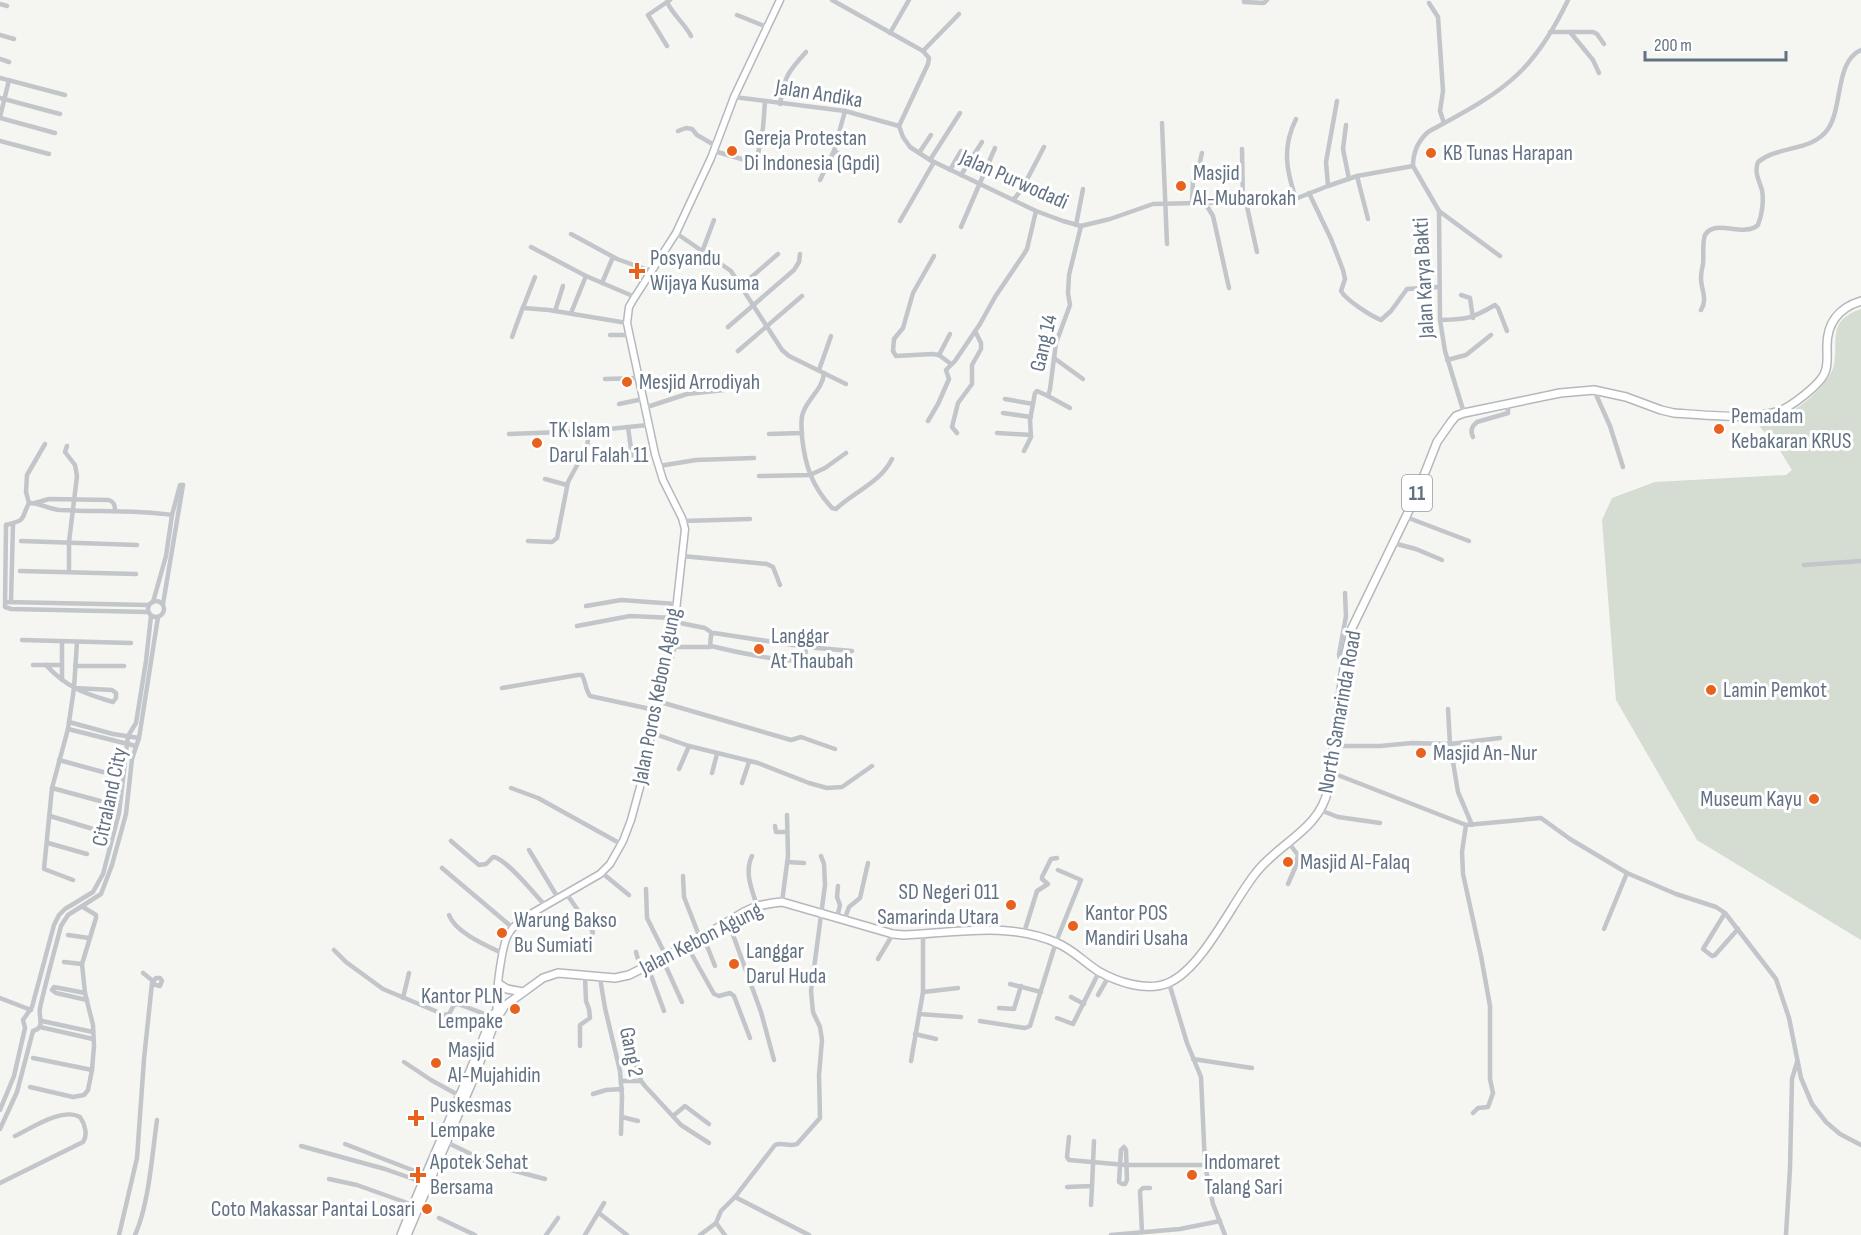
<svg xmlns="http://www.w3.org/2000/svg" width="1861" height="1235" viewBox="0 0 1861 1235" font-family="'Sofia Sans Condensed',sans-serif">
  <rect width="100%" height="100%" fill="#f5f5f1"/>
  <path fill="#d5dcd2" d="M1861,309V940L1697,840L1616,700L1602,520L1612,498L1655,482L1786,475L1792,470L1779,449L1755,421C1763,420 1771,420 1778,418C1796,413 1830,384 1834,365C1839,339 1826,321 1861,309Z"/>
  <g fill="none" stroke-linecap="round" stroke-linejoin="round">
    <defs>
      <path id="major" d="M498,1015C493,1006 502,945 508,935C512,927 521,920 529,915L600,874L610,864L623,841L631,820L646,765L655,710L672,647L685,529L682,518L663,480L655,454L627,323L629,307L633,300L676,233L711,158L734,97L780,0"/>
      <g id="highway">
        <path d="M499,984L507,989L523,992"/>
        <path d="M401,1235C430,1162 464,1090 492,1016L496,1012L543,978L558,973L615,978L629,975L687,946L744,912L757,906L773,903L782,902L893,934L904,935C955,933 1008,921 1057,943C1072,949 1084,962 1098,971C1117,982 1147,992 1168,983C1202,969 1232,903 1255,874C1278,843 1320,830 1328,789L1346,653L1352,628L1415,498L1437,442L1451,422L1456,416L1464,413L1560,393L1594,390L1626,397L1661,410L1674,413C1703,415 1750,420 1776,412C1789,409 1821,384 1825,372C1828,365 1827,356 1827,349C1826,324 1838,308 1861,301"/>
        <path d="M407,1235L475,1075L496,1019L503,1009"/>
      </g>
    </defs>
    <use href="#major" stroke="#b5b9bd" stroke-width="9"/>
    <use href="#highway" stroke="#b5b8bb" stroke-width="10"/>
    <g stroke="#c2c5c9" stroke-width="4.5">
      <path d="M832,0L923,51L929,58L928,64L899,126"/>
      <path d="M1244,0V2L1264,3L1267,0"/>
      <path d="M667,2C673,15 685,24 691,36"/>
      <path d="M1429,3L1438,17L1443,91L1440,111L1444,123"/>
      <path d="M0,4L7,6"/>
      <path d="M737,15L767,27"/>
      <path d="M1550,32H1570L1593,60L1599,73"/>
      <path d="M1570,32H1593L1597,34L1604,44"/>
      <path d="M890,33L909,0"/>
      <path d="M0,35L14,39"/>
      <path d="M667,46L648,15L670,0"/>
      <path d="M923,51L959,14"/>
      <path d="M0,59L9,62"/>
      <path d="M0,78L65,95"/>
      <path d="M734,97L845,111L899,126"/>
      <path d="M0,98L60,114"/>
      <path d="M780,104C785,76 787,73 806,52"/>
      <path d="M0,117L9,80"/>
      <path d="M0,118L55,133"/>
      <path d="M1296,119C1282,147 1286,170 1296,199"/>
      <path d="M1162,123L1167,244"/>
      <path d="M1346,125L1343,149L1349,179"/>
      <path d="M899,126L903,137L910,147L930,160L1036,211L1063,221L1081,226L1110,219L1153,204L1243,202L1285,203L1328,186L1357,176L1413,166"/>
      <path d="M678,131L686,128L692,129L697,135L716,146"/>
      <path d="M0,141L49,154"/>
      <path d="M1242,149L1243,202"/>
      <path d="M714,151L745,160"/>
      <path d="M834,151L854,162"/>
      <path d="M919,153L931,135"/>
      <path d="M758,154L763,128L765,102"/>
      <path d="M930,160L960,113"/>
      <path d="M950,170L961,151"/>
      <path d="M961,175L982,142"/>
      <path d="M1357,176L1368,219"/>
      <path d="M820,180L834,151L845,111"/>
      <path d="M1328,186L1326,162L1337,101"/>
      <path d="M1309,193L1331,239L1343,270L1345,279L1341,291C1346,300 1371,316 1381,320L1391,311L1407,289L1439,287"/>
      <path d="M1014,199L1022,189L1044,147"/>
      <path d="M1246,202L1257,252"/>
      <path d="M1192,203L1193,180L1199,166L1202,153"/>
      <path d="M1205,203L1213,216L1229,288"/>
      <path d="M1439,211L1500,256"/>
      <path d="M900,221L934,162"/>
      <path d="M1076,225L1083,189"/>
      <path d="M961,227L995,148"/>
      <path d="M676,233L731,271L782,350L789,356L846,384"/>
      <path d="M571,234L617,259L651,271"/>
      <path d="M531,247L586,276L635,297"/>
      <path d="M702,252L714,220"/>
      <path d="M934,256L913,293L903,328L894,339L893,351L896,356L932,354L939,355"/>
      <path d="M535,277L524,305V308L549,310L627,323"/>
      <path d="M602,283L613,257"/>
      <path d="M741,286L778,254"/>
      <path d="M1461,295L1470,298L1473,318"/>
      <path d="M1701,310C1708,299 1701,290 1701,278C1701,273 1702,268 1703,264C1704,255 1702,243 1705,235C1715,218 1744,238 1758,225C1762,215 1764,201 1762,190C1759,180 1754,172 1758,162C1779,145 1812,152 1828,129C1843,107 1835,61 1861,50"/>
      <path d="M555,311L563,286"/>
      <path d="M571,313L586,276"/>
      <path d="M1440,320C1468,319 1471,319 1495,305L1498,308L1507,331"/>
      <path d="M728,327L794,270L799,262L800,254"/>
      <path d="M950,334L939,355L951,364"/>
      <path d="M610,335H630"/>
      <path d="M512,337L523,307"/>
      <path d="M738,351L802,296"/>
      <path d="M1054,358L1083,379"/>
      <path d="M1447,360L1466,355L1491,335"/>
      <path d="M819,370L831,336"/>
      <path d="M824,373C823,389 808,398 803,413C800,420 802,429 802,437C805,466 812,486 832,508L836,509C855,491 880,483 892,459"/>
      <path d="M605,379L639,378"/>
      <path d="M1594,390L1610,426L1623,467"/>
      <path d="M1048,396L1070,408"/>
      <path d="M1005,399L1033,404"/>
      <path d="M619,404L643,399"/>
      <path d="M644,408L687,394L724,390"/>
      <path d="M1003,413L1031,417"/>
      <path d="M1464,413L1445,351L1440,320L1439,211L1413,166C1413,153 1418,141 1428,132C1459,115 1493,98 1518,74C1539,54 1556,25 1568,0"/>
      <path d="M928,421L938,404L949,379L946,370L955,361L980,324L995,297L1024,254L1027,249L1036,211"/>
      <path d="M628,427L632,456"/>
      <path d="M957,433L952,427L958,403L972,384V365L981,349V343L975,331"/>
      <path d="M997,433L1031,435"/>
      <path d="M509,434L589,431L648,425"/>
      <path d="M769,434L802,433"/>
      <path d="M1473,437C1470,431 1472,426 1477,422L1508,413V404"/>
      <path d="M67,446L65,452L75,465L77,476L69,542V572"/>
      <path d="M1024,451L1031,437L1030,420L1035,393L1037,391L1048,396L1050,389L1056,343L1070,305L1068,293L1069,275L1081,226"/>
      <path d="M659,466L696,460L754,458"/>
      <path d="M759,476L810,475L825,468L846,453"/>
      <path d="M545,479L567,485"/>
      <path d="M29,503L26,492L27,475L45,444"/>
      <path d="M35,503L49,499L109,500C114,502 115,505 115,511"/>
      <path d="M1406,517L1469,541"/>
      <path d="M683,521L750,519"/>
      <path d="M21,541L137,545"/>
      <path d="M528,541L552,542L557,538L568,482L587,447L589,431"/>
      <path d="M1393,543L1416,549L1442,560"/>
      <path d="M682,556L767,564L773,567L780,585"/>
      <path d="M1804,565L1861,561"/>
      <path d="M20,571L136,574"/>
      <path d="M1345,593L1346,616L1339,655L1340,659L1345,663"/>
      <circle cx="156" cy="609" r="8"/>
      <path d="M6,602L148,605"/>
      <path d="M11,602L13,524"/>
      <path d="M153,602L166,556L172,515L180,485H183"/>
      <path d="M163,604L183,485"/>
      <path d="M586,606L621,600L676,604"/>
      <path d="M148,612L11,609L5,607L6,525C28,519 20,520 29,503C40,503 49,509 60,510C98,512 135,510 172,515"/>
      <path d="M577,626L630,616L674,618L680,623L705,628L712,633"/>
      <path d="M22,640L131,643"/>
      <path d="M711,646C727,650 793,665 805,659L806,647"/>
      <path d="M672,647H710L711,635L714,633L806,647L852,651"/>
      <path d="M33,665H62"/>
      <path d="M46,665C66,687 85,694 113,702L116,698V693L112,690L74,688"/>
      <path d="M75,666H124"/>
      <path d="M62,680V642"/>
      <path d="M502,688L578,675H582C586,682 585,689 590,696L655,710"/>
      <path d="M657,701L791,740L801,737L835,749"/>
      <path d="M1448,709L1450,744L1458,792L1472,825"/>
      <path d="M69,722L113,734L139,738"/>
      <path d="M68,729L136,746"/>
      <path d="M652,733L689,746L758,763L809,783L827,788L842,787L872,766"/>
      <path d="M1333,746H1380L1412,743L1450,744L1500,738"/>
      <path d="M59,760L103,772"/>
      <path d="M679,769L689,746"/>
      <path d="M1330,772L1466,825L1541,818L1570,839L1627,873L1676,894L1716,907L1725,913L1776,979L1789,1018L1801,1078L1812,1104L1826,1122L1840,1134L1861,1145"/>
      <path d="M712,773L717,754"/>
      <path d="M742,783L749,762"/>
      <path d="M52,788L100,801"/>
      <path d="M511,788L538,798L621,844"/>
      <path d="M1320,810L1338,817L1380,823"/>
      <path d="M50,816L93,829"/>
      <path d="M1466,825L1462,852L1463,874L1481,956L1490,1006V1079L1493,1093L1488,1107L1478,1108L1473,1113"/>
      <path d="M775,826L776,832H786"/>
      <path d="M451,841L479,865L486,864L493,857C505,857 535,895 545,905"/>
      <path d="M1288,842L1298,855L1310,860"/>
      <path d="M48,843L87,854"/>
      <path d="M529,850L558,898"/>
      <path d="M752,856C744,872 752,890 757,906"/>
      <path d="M787,862L804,863"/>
      <path d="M442,868L513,928"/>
      <path d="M601,872L629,895"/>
      <path d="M683,876L684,897L700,938"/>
      <path d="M73,880L44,869L52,788L68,729L74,688L77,642"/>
      <path d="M1288,884L1295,868L1298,855"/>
      <path d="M646,889L647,918L666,956"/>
      <path d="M566,893L593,932L584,951"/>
      <path d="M782,902L788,856L787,815"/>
      <path d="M1725,913L1703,949L1712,956L1715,955L1738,929"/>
      <path d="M449,915C455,932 485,945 502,953"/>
      <path d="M837,918L840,905L837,897L838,886"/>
      <path d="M728,921L761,1012L774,1060"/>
      <path d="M844,921L849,907L860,898L868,863"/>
      <path d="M1604,929L1627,873"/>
      <path d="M1024,933L1037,891L1048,884L1042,879V877L1051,859L1057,858"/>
      <path d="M68,935L89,938"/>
      <path d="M703,936L715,966"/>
      <path d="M687,946L714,994L719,996L730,993L734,996L750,1038"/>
      <path d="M334,950L346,962L383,989L445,1015L449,1014L454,1005L458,1004L493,1017"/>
      <path d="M636,952L641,970"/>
      <path d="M662,958L682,1002"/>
      <path d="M878,959L893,934"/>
      <path d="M64,962L82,964"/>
      <path d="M648,967L664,1011"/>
      <path d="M143,973L153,981"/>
      <path d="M600,978L605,1008L620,1071L622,1096L621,1134"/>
      <path d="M1169,983L1187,1043L1201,1077L1205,1165L1213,1204L1225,1235"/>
      <path d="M1010,984L1041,992"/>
      <path d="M923,992L958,988"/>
      <path d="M85,993L54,987L52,990L56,993L87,1000"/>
      <path d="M1098,995L1109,976"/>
      <path d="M1071,997L1084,1004"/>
      <path d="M0,998L31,1010"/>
      <path d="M403,998L409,973"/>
      <path d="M999,1008L1014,1009L1021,986"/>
      <path d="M919,1014L961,1017"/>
      <path d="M1057,1018L1073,1024L1099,972"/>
      <path d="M42,1021L93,1032"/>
      <path d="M980,1021L1025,1028L1030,1026L1056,942L1081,880L1058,870"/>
      <path d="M40,1027L93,1039"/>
      <path d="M915,1034L936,1039"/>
      <path d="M630,1045L641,1081L645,1086L681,1125L709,1143"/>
      <path d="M580,1046V1025L590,1018L589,1009L586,1001L585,976"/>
      <path d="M33,1058L92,1070"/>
      <path d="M1193,1059L1252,1068"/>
      <path d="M911,1061L923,992V934"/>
      <path d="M404,1062L431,1080L460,1096"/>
      <path d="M621,1081H641"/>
      <path d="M30,1087L73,1097L84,1095L88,1090L92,1070L94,1046L93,1025L85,993L82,964L96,918V915L83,907"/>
      <path d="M593,1094L606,1090L622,1089"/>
      <path d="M0,1110L14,1076L25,1028L23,1020L32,1007L54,925L59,915L65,909L93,892L103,874L119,813L128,736L136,723L146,661L151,616"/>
      <path d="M673,1116L685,1106L709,1124"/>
      <path d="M622,1117L638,1121"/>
      <path d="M0,1129L17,1092L33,1031C46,1027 38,1018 40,1008C46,981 54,953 61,926L68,915L101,894L112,865L126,814L132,759L139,738L158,617"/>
      <path d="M1069,1137L1067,1157L1069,1160L1126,1165H1205"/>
      <path d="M446,1142L496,1166L545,1179"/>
      <path d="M345,1144L425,1175"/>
      <path d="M301,1146L385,1169L422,1182"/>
      <path d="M1124,1147L1126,1150L1127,1180L1125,1184H1122L1119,1182L1121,1150Z"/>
      <path d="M329,1179L357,1185L413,1205"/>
      <path d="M0,1183L83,1142C88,1135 85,1124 80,1117C62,1107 32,1128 15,1136"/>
      <path d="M1067,1187L1092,1186L1094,1141"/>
      <path d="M735,1197L775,1145C782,1142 790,1147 797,1144L820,1118L819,1075L822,1040L820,1027L813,1012L811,991L825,885L824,864L821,856"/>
      <path d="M1091,1205L1092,1186"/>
      <path d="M599,1213L627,1235"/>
      <path d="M439,1218L475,1235"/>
      <path d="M1142,1232L1140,1191L1143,1188H1150"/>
      <path d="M119,1235L137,1158L144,1059L152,983L156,978H160L162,981L160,986L152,984"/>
      <path d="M135,1235C149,1204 152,1155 157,1120"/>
      <path d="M546,1235L558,1218"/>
      <path d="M585,1235L604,1203"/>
      <path d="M700,1235L716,1223"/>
      <path d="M725,1235L716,1223L721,1211L735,1197L809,1235"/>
      <path d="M1111,1235L1180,1229L1220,1221"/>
      <path d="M1786,1235L1790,1168L1792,1079L1797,1062"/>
    </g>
    <use href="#major" stroke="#fff" stroke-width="6"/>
    <use href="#highway" stroke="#fff" stroke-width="7"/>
  </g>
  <g fill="#e8621e" stroke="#fff" stroke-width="2">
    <circle cx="732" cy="151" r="6"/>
    <circle cx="1431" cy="153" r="6"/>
    <circle cx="1181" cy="186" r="6"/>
    <path d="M634 262h6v6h6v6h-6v6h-6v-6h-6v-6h6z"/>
    <circle cx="627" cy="382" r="6"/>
    <circle cx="1719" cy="429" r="6"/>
    <circle cx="537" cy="443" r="6"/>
    <circle cx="759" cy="649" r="6"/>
    <circle cx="1711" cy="690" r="6"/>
    <circle cx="1421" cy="753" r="6"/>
    <circle cx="1814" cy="799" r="6"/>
    <circle cx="1288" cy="862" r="6"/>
    <circle cx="1011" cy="905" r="6"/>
    <circle cx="1073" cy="926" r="6"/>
    <circle cx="502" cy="933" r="6"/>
    <circle cx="734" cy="964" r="6"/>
    <circle cx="515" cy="1009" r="6"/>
    <circle cx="436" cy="1063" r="6"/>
    <path d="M413 1109h6v6h6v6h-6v6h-6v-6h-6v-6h6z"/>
    <path d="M415 1166h6v6h6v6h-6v6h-6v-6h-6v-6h6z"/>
    <circle cx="1192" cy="1175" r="6"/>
    <circle cx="427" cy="1209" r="6"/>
  </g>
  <g text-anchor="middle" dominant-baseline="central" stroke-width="6" stroke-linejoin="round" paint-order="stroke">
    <rect fill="#fff" stroke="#929ca8" stroke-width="1.5" x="1402" y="475" width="30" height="36" rx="4.5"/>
    <g font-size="21" font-weight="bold" fill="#637283">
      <text x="1417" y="493">11</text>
    </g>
    <g font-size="22" fill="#637283" stroke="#fff">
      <text transform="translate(819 94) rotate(9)">Jalan Andika</text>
      <text transform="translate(1014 180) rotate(24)">Jalan Purwodadi</text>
      <text transform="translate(1424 278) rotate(-93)">Jalan Karya Bakti</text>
      <text transform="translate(1044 343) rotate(-77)">Gang 14</text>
      <text transform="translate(657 696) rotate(-79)">Jalan Poros Kebon Agung</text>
      <text transform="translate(1340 712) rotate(-80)">North Samarinda Road</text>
      <text transform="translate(110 797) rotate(-78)">Citraland City</text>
      <text transform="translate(701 939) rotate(-27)">Jalan Kebon Agung</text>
      <text transform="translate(631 1052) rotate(79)">Gang 2</text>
    </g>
    <g font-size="22" fill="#637283" stroke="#fff" text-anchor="start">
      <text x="744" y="138">Gereja Protestan<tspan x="744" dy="25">Di Indonesia (Gpdi)</tspan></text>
      <text x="1443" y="153">KB Tunas Harapan</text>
      <text x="1193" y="173">Masjid<tspan x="1193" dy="25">Al-Mubarokah</tspan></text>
      <text x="650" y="258">Posyandu<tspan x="650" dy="25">Wijaya Kusuma</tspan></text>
      <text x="639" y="382">Mesjid Arrodiyah</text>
      <text x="1731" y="416">Pemadam<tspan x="1731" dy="25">Kebakaran KRUS</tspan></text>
      <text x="549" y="430">TK Islam<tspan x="549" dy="25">Darul Falah 11</tspan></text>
      <text x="771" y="636">Langgar<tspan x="771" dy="25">At Thaubah</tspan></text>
      <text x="1723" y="690">Lamin Pemkot</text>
      <text x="1433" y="753">Masjid An-Nur</text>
      <text x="1802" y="799" text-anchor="end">Museum Kayu</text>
      <text x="1300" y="862">Masjid Al-Falaq</text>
      <text x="999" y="892" text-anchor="end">SD Negeri 011<tspan x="999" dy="25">Samarinda Utara</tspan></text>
      <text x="1085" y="913">Kantor POS<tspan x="1085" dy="25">Mandiri Usaha</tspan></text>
      <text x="514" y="920">Warung Bakso<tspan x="514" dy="25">Bu Sumiati</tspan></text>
      <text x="746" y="951">Langgar<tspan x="746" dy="25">Darul Huda</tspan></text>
      <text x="503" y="996" text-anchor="end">Kantor PLN<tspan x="503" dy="25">Lempake</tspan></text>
      <text x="448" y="1050">Masjid<tspan x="448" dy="25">Al-Mujahidin</tspan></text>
      <text x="430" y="1105">Puskesmas<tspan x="430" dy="25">Lempake</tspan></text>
      <text x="430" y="1162">Apotek Sehat<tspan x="430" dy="25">Bersama</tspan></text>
      <text x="1204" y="1162">Indomaret<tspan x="1204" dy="25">Talang Sari</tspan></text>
      <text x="415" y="1209" text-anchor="end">Coto Makassar Pantai Losari</text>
    </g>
  </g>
  <path d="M1645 51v9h141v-9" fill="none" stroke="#637283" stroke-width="3"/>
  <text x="1654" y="51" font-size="18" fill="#637283" stroke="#ffffff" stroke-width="4.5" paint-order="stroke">200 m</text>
</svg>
